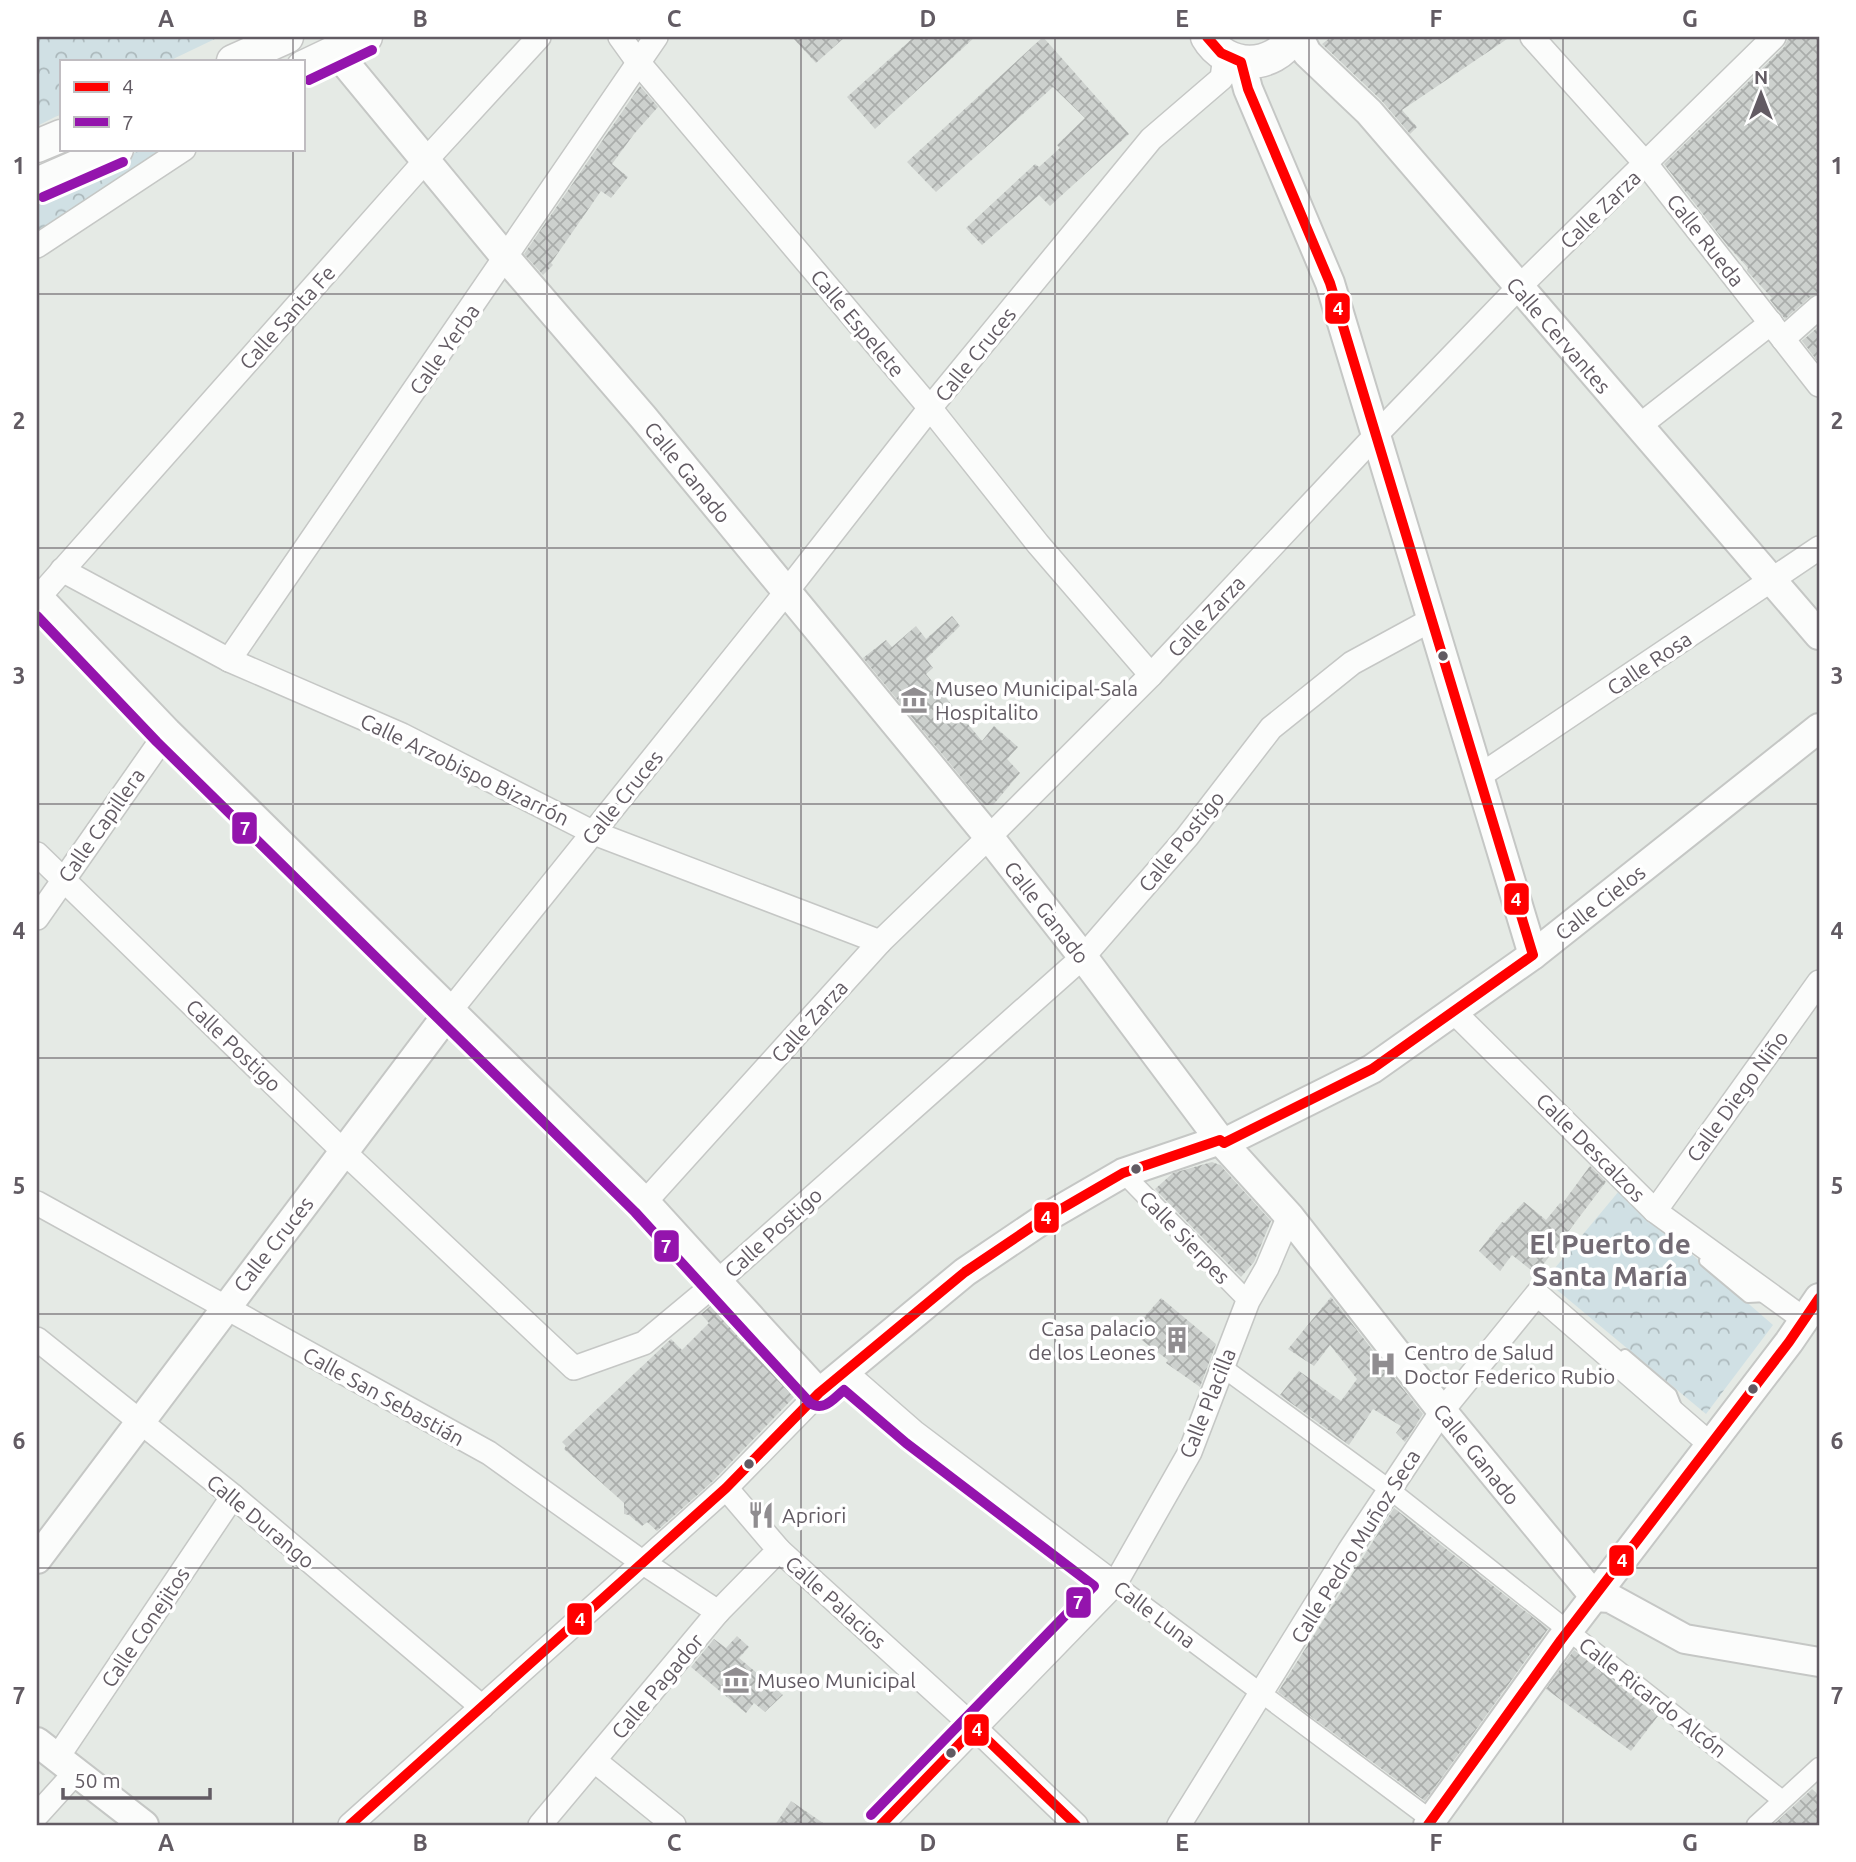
<svg xmlns="http://www.w3.org/2000/svg" width="1856" height="1862" viewBox="0 0 1856 1862" font-family="Ubuntu,sans-serif">
  <defs>
    <pattern id="forest-crowns" width="20" height="18" patternUnits="userSpaceOnUse" patternTransform="scale(1.75)"><rect width="20" height="18" fill="#d0e0e4"/><path d="M2 6a3 3 0 1 1 6 0M12 15a3 3 0 1 1 6 0" fill="none" stroke="#acb9bc"/></pattern>
    <pattern id="building-cross-hatch" width="8" height="8" patternUnits="userSpaceOnUse" patternTransform="scale(1.75)"><rect width="8" height="8" fill="#cdd1ce"/><path d="M0 0l8 8M0 8l8-8" fill="none" stroke="#aaadab"/></pattern>
  </defs>
  <rect width="100%" height="100%" fill="#e5eae5"/>
  <g fill="url(#forest-crowns)">
    <path d="M37,37H219L169,61H61V114L37,126Z"/>
    <path d="M143,149H163L37,232V198Z"/>
    <path d="M1619,1191L1773,1325L1706,1414L1545,1280Z"/>
  </g>
  <g fill="url(#building-cross-hatch)">
    <path d="M792,37H845L816,63Z"/>
    <path d="M914,37H975L875,129L847,97Z"/>
    <path d="M1043,37L1129,134L1050,206L1039,195L982,245L966,228L1035,164L1039,167L1060,148L1057,145L1085,118L1053,87L936,192L907,162Z"/>
    <path d="M1331,37H1510L1402,110L1417,127L1410,134L1381,100L1322,44Z"/>
    <path d="M1789,37H1819V293L1810,297L1785,319L1770,300L1772,298L1747,271L1748,268L1727,245L1664,164L1784,47Z"/>
    <path d="M640,86L658,107L634,134L612,164L628,177L611,198L601,191L551,263L553,265L543,275L524,254Z"/>
    <path d="M1818,327L1819,328V363L1802,341Z"/>
    <path d="M952,616L960,626L926,659L933,668L926,674L982,741L994,726L1018,747L1007,759L1020,773L993,805H984L863,658L886,640L892,647L916,626L926,639Z"/>
    <path d="M1212,1162L1220,1165L1271,1221L1254,1262L1241,1277L1155,1189L1173,1173Z"/>
    <path d="M1590,1166L1606,1182L1536,1274L1512,1255L1500,1271L1479,1251L1502,1222L1504,1223L1524,1202L1546,1220L1560,1203L1562,1204Z"/>
    <path d="M1331,1297L1423,1414L1405,1442L1396,1433L1401,1426L1373,1409L1349,1445L1280,1395L1299,1371L1341,1401L1357,1379L1330,1345L1314,1366L1288,1349Z"/>
    <path d="M1161,1298L1216,1344L1200,1387L1166,1363L1168,1360L1131,1332Z"/>
    <path d="M714,1303L797,1394L713,1481L657,1531L647,1522L642,1526L629,1515L624,1514V1503L564,1449L566,1446L562,1442L671,1339L682,1350L709,1323L701,1314Z"/>
    <path d="M1394,1508L1548,1629L1425,1801L1278,1692Z"/>
    <path d="M737,1636L749,1647L739,1658L783,1695L765,1712L754,1703L746,1713L691,1667L714,1639L726,1648Z"/>
    <path d="M1574,1650L1658,1716L1631,1751L1546,1689Z"/>
    <path d="M1812,1789L1819,1795V1825H1773Z"/>
    <path d="M791,1801L826,1825H775Z"/>
  </g>
  <g fill="none" stroke-linecap="round" stroke-linejoin="round">
    <defs>
      <g id="service">
        <path d="M1705,1261L1748,1297L1767,1296"/>
        <path d="M1625,1355L1671,1394L1677,1409"/>
      </g>
      <g id="pedestrian">
        <path d="M1123,1173L1248,1301"/>
        <path d="M1222,1367L1389,1489L1782,1800"/>
        <path d="M1115,1584L1438,1825"/>
        <path d="M1756,1825L1819,1767"/>
      </g>
      <g id="minor">
        <path d="M620,37L638,62L930,408L1038,544L1151,675"/>
        <path d="M1532,37L1646,164L1819,385"/>
        <path d="M37,246L184,149"/>
        <path d="M1783,339L1819,307"/>
        <path d="M1639,426L1771,323"/>
        <path d="M62,570L229,660L402,735L594,833L880,942"/>
        <path d="M37,599L426,160L539,37"/>
        <path d="M229,660L656,37"/>
        <path d="M1478,777L1819,548"/>
        <path d="M37,854L344,1152L574,1368L644,1343L716,1283L1083,957L1187,837L1271,728L1352,663L1431,620"/>
        <path d="M37,918L167,732"/>
        <path d="M450,1011L787,591L930,408L1151,139L1222,78L1225,56"/>
        <path d="M1454,1012L1655,1211L1805,1320"/>
        <path d="M645,1202L880,942L989,837L1151,675L1376,435L1518,288L1774,37"/>
        <path d="M37,1203L489,1453L642,1562L718,1612"/>
        <path d="M1655,1211L1819,982"/>
        <path d="M37,1339L233,1496L482,1707"/>
        <path d="M844,1371L914,1432L1115,1584"/>
        <path d="M726,1488L779,1550L975,1728L1076,1825"/>
        <path d="M57,1758L233,1496"/>
        <path d="M595,1761L674,1825"/>
        <path d="M37,1815L76,1772"/>
        <path d="M350,1825L726,1488L819,1393"/>
        <path d="M540,1825L718,1612L779,1550"/>
        <path d="M881,1825L1115,1584L1190,1452L1248,1301L1267,1268L1289,1216"/>
        <path d="M1179,1825L1349,1551L1442,1411L1537,1294L1711,1445"/>
      </g>
      <g id="tertiary">
        <path d="M1299,37L1307,53L1369,112L1819,635"/>
        <path d="M336,52L506,258L643,417L989,837L1083,957L1220,1140L1289,1216L1442,1411L1595,1597L1610,1598L1685,1639L1819,1662"/>
        <path d="M1241,62L1248,89L1330,283L1533,955"/>
        <path d="M37,596L167,732L645,1202L819,1393L965,1272L1042,1220L1123,1173L1220,1140"/>
        <path d="M1224,1143L1372,1069L1533,955L1819,728"/>
        <path d="M37,1559L450,1011"/>
        <path d="M37,1742L144,1825"/>
        <path d="M1428,1825L1561,1640L1789,1342L1819,1298"/>
      </g>
      <g id="secondary">
        <path d="M1207,37C1226,70 1273,70 1293,37"/>
        <path d="M233,61L287,37"/>
        <path d="M303,67L366,37"/>
        <path d="M37,146L61,136"/>
        <path d="M37,184L117,149"/>
      </g>
    </defs>
    <use href="#service" stroke="#c5c7c5" stroke-width="14"/>
    <use href="#pedestrian" stroke="#c5c7c5" stroke-width="21"/>
    <use href="#minor" stroke="#c5c7c5" stroke-width="26"/>
    <use href="#tertiary" stroke="#c5c7c5" stroke-width="32"/>
    <use href="#secondary" stroke="#c6c7c6" stroke-width="35"/>
    <use href="#service" stroke="#fbfcfb" stroke-width="10"/>
    <use href="#pedestrian" stroke="#fbfcfb" stroke-width="18"/>
    <use href="#minor" stroke="#fbfcfb" stroke-width="23"/>
    <use href="#tertiary" stroke="#fbfcfb" stroke-width="28"/>
    <use href="#secondary" stroke="#fbfcfb" stroke-width="32"/>
    <defs>
      <g id="bus-1">
        <path d="M350,1825L726,1488L819,1393L965,1272L1042,1220L1123,1173L1220,1140L1224,1143L1372,1069L1533,955L1330,283L1248,89L1241,62L1221,53L1207,37"/>
        <path d="M881,1825L975,1728L1076,1825"/>
        <path d="M1428,1825L1561,1640L1789,1342L1819,1298"/>
      </g>
      <g id="bus-2">
        <path d="M309,80L372,50"/>
        <path d="M43,197L123,162"/>
        <path d="M37,616L157,742L635,1212L810,1403C824,1412 833,1399 844,1390L906,1443L1094,1586L871,1815"/>
      </g>
    </defs>
    <use href="#bus-1" stroke="#fff" stroke-width="16"/>
    <use href="#bus-2" stroke="#fff" stroke-width="16"/>
    <use href="#bus-1" stroke="#f00" stroke-width="10"/>
    <use href="#bus-2" stroke="#9414ad" stroke-width="10"/>
  </g>
  <path fill="none" stroke="#625b63" stroke-width="2" stroke-opacity="0.55" d="M293,37V61M547,37V1825M801,37V1825M1055,37V1825M1309,37V1825M1563,37V1825M293,149V1825M37,294H1819M37,548H1819M37,804H1819M37,1058H1819M37,1314H1819M37,1568H1819"/>
  <defs>
    <symbol id="museum-bare" viewBox="-9 -9 18 18"><path d="M0-6L6-3V-2H-6V-3ZM-5-1h2V3h-2ZM-1-1h2V3h-2ZM3-1h2V3H3ZM-6 4H6V6H-6Z" fill="#908d90" stroke="#fff" stroke-width="2.5" paint-order="stroke"/></symbol>
    <symbol id="building-bare" viewBox="-9 -9 18 18"><path d="M-4-6H4V6H1V3H-1V6H-4ZM-2.5-4.3h1.7v1.8h-1.7ZM.8-4.3h1.7v1.8H.8ZM-2.5-1h1.7V.8h-1.7ZM.8-1h1.7V.8H.8Z" fill="#908d90" stroke="#fff" stroke-width="2.5" paint-order="stroke"/></symbol>
    <symbol id="hospital-bare" viewBox="-9 -9 18 18"><path d="M-5-5h3v3.5h4V-5h3V5h-3V1.5h-4V5h-3Z" fill="#908d90" stroke="#fff" stroke-width="2.5" paint-order="stroke"/></symbol>
    <symbol id="restaurant-bare" viewBox="-9 -9 18 18"><path d="M-5-6h1v4h1v-4h1v4h1v-4h1v5L-1.5 .5V6h-2V.5L-5-1ZM5-6V6H3V1.5H1.5Q1.5-4 5-6Z" fill="#908d90" stroke="#fff" stroke-width="2.5" paint-order="stroke"/></symbol>
  </defs>
  <g fill-rule="evenodd">
    <use href="#museum-bare" x="895" y="681" width="38" height="38"/>
    <use href="#building-bare" x="1158" y="1321" width="38" height="38"/>
    <use href="#hospital-bare" x="1364" y="1345" width="38" height="38"/>
    <use href="#restaurant-bare" x="742" y="1496" width="38" height="38"/>
    <use href="#museum-bare" x="717" y="1661" width="38" height="38"/>
  </g>
  <g fill="#625b63" stroke="#fff" stroke-width="2.5">
    <circle cx="1443" cy="656" r="6"/>
    <circle cx="1136" cy="1169" r="6"/>
    <circle cx="1753" cy="1389" r="6"/>
    <circle cx="749" cy="1464" r="6"/>
    <circle cx="951" cy="1753" r="6"/>
  </g>
  <g text-anchor="middle" dominant-baseline="central" stroke-width="7" stroke-linejoin="round" paint-order="stroke">
    <g font-size="21" fill="#625b63" stroke="#fff">
      <text transform="translate(1600 209) rotate(-44)">Calle Zarza</text>
      <text transform="translate(1706 240) rotate(52)">Calle Rueda</text>
      <text transform="translate(287 317) rotate(-48)">Calle Santa Fe</text>
      <text transform="translate(858 323) rotate(50)">Calle Espelete</text>
      <text transform="translate(1559 335) rotate(49)">Calle Cervantes</text>
      <text transform="translate(444 349) rotate(-55)">Calle Yerba</text>
      <text transform="translate(975 354) rotate(-51)">Calle Cruces</text>
      <text transform="translate(688 472) rotate(51)">Calle Ganado</text>
      <text transform="translate(1206 616) rotate(-47)">Calle Zarza</text>
      <text transform="translate(1649 663) rotate(-34)">Calle Rosa</text>
      <text transform="translate(465 769) rotate(26)">Calle Arzobispo Bizarrón</text>
      <text transform="translate(622 797) rotate(-51)">Calle Cruces</text>
      <text transform="translate(101 825) rotate(-55)">Calle Capillera</text>
      <text transform="translate(1181 841) rotate(-51)">Calle Postigo</text>
      <text transform="translate(1600 902) rotate(-38)">Calle Cielos</text>
      <text transform="translate(1047 912) rotate(52)">Calle Ganado</text>
      <text transform="translate(809 1021) rotate(-48)">Calle Zarza</text>
      <text transform="translate(234 1045) rotate(44)">Calle Postigo</text>
      <text transform="translate(1737 1096) rotate(-54)">Calle Diego Niño</text>
      <text transform="translate(1591 1147) rotate(45)">Calle Descalzos</text>
      <text transform="translate(773 1232) rotate(-42)">Calle Postigo</text>
      <text transform="translate(1185 1237) rotate(46)">Calle Sierpes</text>
      <text transform="translate(273 1244) rotate(-52)">Calle Cruces</text>
      <text transform="translate(384 1396) rotate(29)">Calle San Sebastián</text>
      <text transform="translate(1207 1403) rotate(-68)">Calle Placilla</text>
      <text transform="translate(1477 1454) rotate(51)">Calle Ganado</text>
      <text transform="translate(261 1521) rotate(40)">Calle Durango</text>
      <text transform="translate(1355 1546) rotate(-58)">Calle Pedro Muñoz Seca</text>
      <text transform="translate(836 1602) rotate(42)">Calle Palacios</text>
      <text transform="translate(1155 1614) rotate(37)">Calle Luna</text>
      <text transform="translate(145 1627) rotate(-56)">Calle Conejitos</text>
      <text transform="translate(657 1686) rotate(-50)">Calle Pagador</text>
      <text transform="translate(1653 1697) rotate(38)">Calle Ricardo Alcón</text>
    </g>
    <g font-size="21" fill="#625b63" stroke="#fff" text-anchor="start">
      <text x="935" y="688">Museo Municipal-Sala<tspan x="935" dy="24">Hospitalito</tspan></text>
      <text x="1156" y="1328" text-anchor="end">Casa palacio<tspan x="1156" dy="24">de los Leones</tspan></text>
      <text x="1404" y="1352">Centro de Salud<tspan x="1404" dy="24">Doctor Federico Rubio</tspan></text>
      <text x="782" y="1515">Apriori</text>
      <text x="757" y="1680">Museo Municipal</text>
    </g>
    <g font-size="28" font-weight="bold" fill="#736c75" stroke="#fff">
      <text x="1610" y="1243">El Puerto de<tspan x="1610" dy="32">Santa María</tspan></text>
    </g>
  </g>
  <g stroke="#fff" stroke-width="2.5">
    <rect x="1324" y="292" width="27" height="33" rx="7" fill="#f00"/>
    <rect x="231" y="811" width="27" height="34" rx="7" fill="#9414ad"/>
    <rect x="1503" y="882" width="27" height="34" rx="7" fill="#f00"/>
    <rect x="1033" y="1201" width="27" height="33" rx="7" fill="#f00"/>
    <rect x="653" y="1229" width="27" height="34" rx="7" fill="#9414ad"/>
    <rect x="1608" y="1544" width="27" height="33" rx="7" fill="#f00"/>
    <rect x="1065" y="1586" width="27" height="33" rx="7" fill="#9414ad"/>
    <rect x="566" y="1602" width="27" height="34" rx="7" fill="#f00"/>
    <rect x="963" y="1713" width="27" height="34" rx="7" fill="#f00"/>
  </g>
  <g font-size="19" text-anchor="middle" font-weight="bold" fill="#fff">
    <text x="1338" y="315">4</text>
    <text x="245" y="835">7</text>
    <text x="1516" y="906">4</text>
    <text x="1046" y="1224">4</text>
    <text x="666" y="1253">7</text>
    <text x="1622" y="1567">4</text>
    <text x="1078" y="1609">7</text>
    <text x="580" y="1626">4</text>
    <text x="977" y="1736">4</text>
  </g>
  <rect width="1856" height="1862" fill="none" stroke="#ffffff" stroke-width="77"/>
  <rect x="60" y="60" width="245" height="91" fill="#ffffff" stroke="#c0bdc1" stroke-width="2"/>
  <rect x="74" y="82" width="35" height="10" fill="#ff0000" stroke="#c0bdc1" stroke-width="2"/>
  <text x="122" y="94" font-size="21" fill="#625b63">4</text>
  <rect x="74" y="117" width="35" height="10" fill="#9414ad" stroke="#c0bdc1" stroke-width="2"/>
  <text x="122" y="130" font-size="21" fill="#625b63">7</text>
  <g transform="translate(1761 94)" stroke="#ffffff" stroke-width="5" paint-order="stroke">
  <path d="M0-5L12 26L0 18L-12 26Z" fill="#625b63"/>
  <text y="-10" font-size="19" font-weight="bold" text-anchor="middle" fill="#625b63">N</text>
  </g>
  <path d="M63 1788v10h147v-10" fill="none" stroke="#625b63" stroke-width="3.5"/>
  <text x="74" y="1788" font-size="21" fill="#625b63" stroke="#ffffff" stroke-width="5" paint-order="stroke">50 m</text>
  <rect x="38" y="38" width="1780" height="1786" fill="none" stroke="#625b63" stroke-width="2.5"/>
  <g font-size="23" text-anchor="middle" font-weight="bold" fill="#625b63">
    <text x="166" y="27">A</text>
    <text x="420" y="27">B</text>
    <text x="674" y="27">C</text>
    <text x="928" y="27">D</text>
    <text x="1182" y="27">E</text>
    <text x="1436" y="27">F</text>
    <text x="1690" y="27">G</text>
    <text x="19" y="174">1</text>
    <text x="1837" y="174">1</text>
    <text x="19" y="429">2</text>
    <text x="1837" y="429">2</text>
    <text x="19" y="684">3</text>
    <text x="1837" y="684">3</text>
    <text x="19" y="939">4</text>
    <text x="1837" y="939">4</text>
    <text x="19" y="1194">5</text>
    <text x="1837" y="1194">5</text>
    <text x="19" y="1449">6</text>
    <text x="1837" y="1449">6</text>
    <text x="19" y="1704">7</text>
    <text x="1837" y="1704">7</text>
    <text x="166" y="1851">A</text>
    <text x="420" y="1851">B</text>
    <text x="674" y="1851">C</text>
    <text x="928" y="1851">D</text>
    <text x="1182" y="1851">E</text>
    <text x="1436" y="1851">F</text>
    <text x="1690" y="1851">G</text>
  </g>
</svg>
